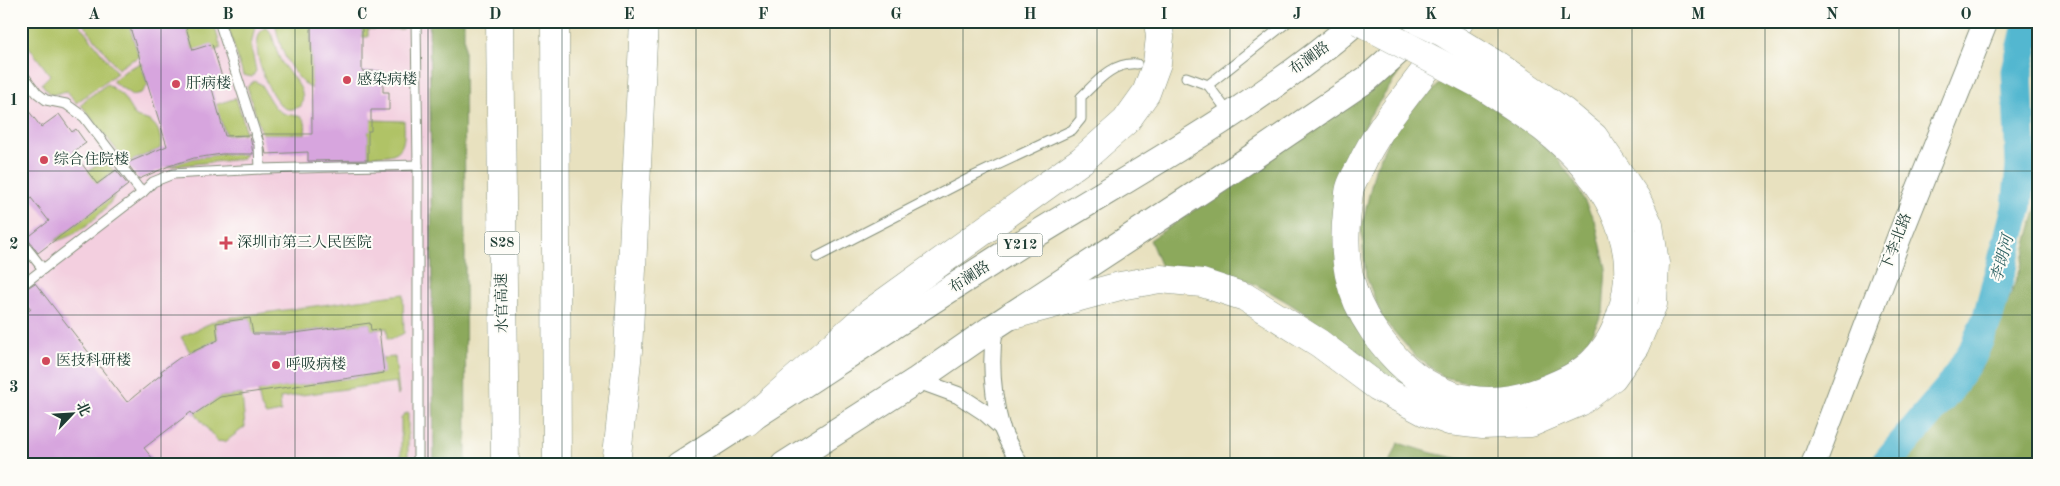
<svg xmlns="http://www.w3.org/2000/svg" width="2060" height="486" viewBox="0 0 2060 486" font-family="'Old Standard TT','Noto Serif SC',serif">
  <rect width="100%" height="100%" fill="#fdfcf7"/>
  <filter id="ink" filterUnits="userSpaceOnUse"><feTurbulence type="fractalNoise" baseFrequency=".02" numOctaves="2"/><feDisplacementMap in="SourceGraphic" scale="10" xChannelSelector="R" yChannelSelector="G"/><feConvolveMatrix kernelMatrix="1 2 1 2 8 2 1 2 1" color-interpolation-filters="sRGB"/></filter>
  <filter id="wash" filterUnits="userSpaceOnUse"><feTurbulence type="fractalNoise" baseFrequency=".0096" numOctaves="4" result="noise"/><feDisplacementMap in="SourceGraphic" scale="20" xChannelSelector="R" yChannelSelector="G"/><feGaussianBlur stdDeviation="1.12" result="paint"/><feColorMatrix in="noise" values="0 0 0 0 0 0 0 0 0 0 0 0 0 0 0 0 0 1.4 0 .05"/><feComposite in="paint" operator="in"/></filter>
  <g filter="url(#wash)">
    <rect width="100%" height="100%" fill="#e8e1bf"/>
    <path fill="#f3cfdf" d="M21,21H429L434,465H21Z"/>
    <g fill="#b0c366" stroke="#68804d">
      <path d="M21,21H77L117,73L76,103L67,91L51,95L44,87L42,83L50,75L21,36Z"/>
      <path d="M81,21H128L139,57L130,61L118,69Z"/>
      <path d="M184,21H213L221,48L214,51L193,50Z"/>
      <path d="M226,21H256L251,46L256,71L252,77L243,75Z"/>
      <path d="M275,21H311L312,89C289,74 279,47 275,21Z"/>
      <path d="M362,21H405V27L403,29H368V37H362Z"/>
      <path d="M266,27C274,33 275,50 280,59C287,75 309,87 301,106C295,109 289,111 283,107C268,96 244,38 266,27Z"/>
      <path d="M141,63L148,85L141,93L132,95L112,81L128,69Z"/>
      <path d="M254,81L261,84C266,93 270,103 278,110C291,121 309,107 305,134H262L247,87Z"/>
      <path d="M107,84L122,95L135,116C139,119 142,118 147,120C159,124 162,138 160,149L127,163L81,105L85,100Z"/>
      <path d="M236,98L244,123L245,133L226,135L215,105Z"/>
      <path d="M371,120L404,121C406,154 399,156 368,156V131Z"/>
      <path d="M222,154H246L242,159L165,167L194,158Z"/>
      <path d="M104,159L114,171L94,186L85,174Z"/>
      <path d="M116,193C108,211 74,239 54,241Z"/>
      <path d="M403,294L404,333L395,338L388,339L387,328L371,330L370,323L287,334H253L250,318L216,323L218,340L190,352L181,337L219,319Z"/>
      <path d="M395,357L399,393L398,396L396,382L280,398L281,412L266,415L261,407L258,391L383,373L382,358Z"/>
      <path d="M242,394L245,427L225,442L217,441L195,413L220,397Z"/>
      <path d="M408,413V465H401V418L404,414Z"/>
    </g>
    <g fill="#8ca95b" stroke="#567348">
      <path d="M429,21H464L466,465H434Z"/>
      <path d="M1401,70L1367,120L1348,175L1341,286L1424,397L1404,388C1341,342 1281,284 1203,266C1191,263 1174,267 1161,267L1150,240Z"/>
      <path d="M1442,82L1478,98L1524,128L1556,156L1577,186L1596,224L1606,268L1603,312L1589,339L1565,364L1530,385L1485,386L1444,377L1415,356L1382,318L1366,276L1361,230L1375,169L1396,123Z"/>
      <path d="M2039,200V465H1903L1983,366L2020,270Z"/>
      <path d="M1398,443L1432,453L1488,465H1389Z"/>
    </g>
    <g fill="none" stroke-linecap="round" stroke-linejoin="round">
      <path stroke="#52b7d0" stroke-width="31" d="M1885,465L1949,389L1973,352L1988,317L2017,208L2021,166L2017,71L2029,21"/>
    </g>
    <g id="blocks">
      <g fill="#d7a5de">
        <path d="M128,21H184L193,50L212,44L222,77L213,80L214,84L211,85L225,136L250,135L253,154H222L194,158L169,166L139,179L127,163L167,146Z"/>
        <path d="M311,21H362V71H383V92H389V110H371V131H368V160L308,161V152L266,154L262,134H312Z"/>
        <path d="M21,101L41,127L59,114L72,132L76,129L86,143L73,152L97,184L116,170L128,185L38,253L27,238L49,221L21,185Z"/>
        <path d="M21,251L29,261L22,266L27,273L21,278Z"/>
        <path d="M35,283L127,402L162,374L161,371L179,358L218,340L216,323L250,318L253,334H287L370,323L371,330L379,329L384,373L220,397L193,415L191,412L144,448L158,465H21V317L31,309L21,296V292Z"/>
      </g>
    </g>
  </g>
  <g filter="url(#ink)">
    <use href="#blocks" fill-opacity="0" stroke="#848f7a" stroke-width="1"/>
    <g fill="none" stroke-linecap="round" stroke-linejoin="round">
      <defs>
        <g id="lane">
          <path d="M219,21L259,144L260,169"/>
          <path d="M416,21L418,165V465"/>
          <path d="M21,72L37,93L46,100L66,104L84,117L142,193"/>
          <path d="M1186,77L1208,85L1229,113"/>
          <path d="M1208,85L1289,21"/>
          <path d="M21,241L43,269"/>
          <path d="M817,257L974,176L1072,130L1081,119V97C1097,82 1112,62 1137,64"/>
          <path d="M21,286L142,193L153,182L173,174L260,169L418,165"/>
        </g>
        <g id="street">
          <path d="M995,326C990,359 992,393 1001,426C1005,439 1014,452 1020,465"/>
          <path d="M917,380L958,395L984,412L1002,428"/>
        </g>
        <path id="secondary" d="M1813,465L1900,235L1986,21"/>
        <g id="primary">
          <path d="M679,465C798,389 915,310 1035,235C1144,168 1260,105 1357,21"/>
          <path d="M784,465L917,380L995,326L1248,160L1367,79L1421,31"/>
        </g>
        <g id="highway">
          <path d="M500,21L505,465"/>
          <path d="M555,21L557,465"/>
          <path d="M1460,21C1448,38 1437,56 1424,72C1400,104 1377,130 1360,167C1357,173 1352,181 1350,188C1348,196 1348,204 1347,212C1342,256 1348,294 1373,330C1414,391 1471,417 1541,391C1560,384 1581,375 1595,360C1620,335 1632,288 1627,254C1623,225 1608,194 1589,172C1558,134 1522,112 1481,85"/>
          <path d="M1013,315L1120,286L1160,279L1202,283L1245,297L1319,343L1378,387L1425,412L1449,421L1483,425L1531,423L1580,402L1613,377L1635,346L1653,304L1655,263L1649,225L1636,198L1594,137L1564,112L1498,66"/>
          <path d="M747,422L871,312L1082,160L1126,121L1146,93L1157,63L1160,37L1158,21"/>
          <path d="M616,465L628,351L644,21"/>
        </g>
      </defs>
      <use href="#lane" stroke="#848f7a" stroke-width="11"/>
      <use href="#street" stroke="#848f7a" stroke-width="18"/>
      <use href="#secondary" stroke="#848f7a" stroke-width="26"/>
      <use href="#primary" stroke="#848f7a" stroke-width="28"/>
      <use href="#highway" stroke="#848f7a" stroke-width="29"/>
      <use href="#lane" stroke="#fff" stroke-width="9"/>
      <use href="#street" stroke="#fff" stroke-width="16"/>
      <use href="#secondary" stroke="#fff" stroke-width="24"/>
      <use href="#primary" stroke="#fff" stroke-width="26"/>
      <use href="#highway" stroke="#fff" stroke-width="28"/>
      <defs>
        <g id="highway-bridge">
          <path d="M1359,21L1481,85"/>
          <path d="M1419,21L1442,32L1498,66"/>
        </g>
      </defs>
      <use href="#highway-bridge" stroke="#848f7a" stroke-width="29" stroke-linecap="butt"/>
      <use href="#highway-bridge" stroke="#fff" stroke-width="28"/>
    </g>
  </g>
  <path fill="none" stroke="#1f3d34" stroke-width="1" stroke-opacity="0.55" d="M161,21V465M295,21V465M428,21V465M562,21V465M696,21V465M830,21V465M963,21V465M1097,21V465M1230,21V465M1364,21V465M1498,21V465M1632,21V465M1765,21V465M1899,21V465M21,171H2039M21,315H2039"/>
  <g fill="#d1495b" stroke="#fdfcf7" stroke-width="2">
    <circle cx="347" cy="80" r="5"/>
    <circle cx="176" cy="84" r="5"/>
    <circle cx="44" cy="160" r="5"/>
    <path d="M223.5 235.5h5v5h5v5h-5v5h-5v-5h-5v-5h5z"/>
    <circle cx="46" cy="361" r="5"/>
    <circle cx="276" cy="365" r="5"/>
  </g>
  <g text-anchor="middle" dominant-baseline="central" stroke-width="4" stroke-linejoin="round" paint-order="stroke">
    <g fill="#fdfcf7" stroke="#62766e" stroke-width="1">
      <rect x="484.5" y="231.5" width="35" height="23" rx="4"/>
      <rect x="997.5" y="233.5" width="45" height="23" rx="4"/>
    </g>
    <g font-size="14" font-weight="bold" fill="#1f3d34">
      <text x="502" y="243">S28</text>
      <text x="1020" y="245">Y212</text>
    </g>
    <g font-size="15" fill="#1f3d34" stroke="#fdfcf7">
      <text transform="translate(1310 59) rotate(-36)">布澜路</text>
      <text transform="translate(1897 242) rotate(-69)">下李北路</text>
      <text transform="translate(970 278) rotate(-33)">布澜路</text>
      <text transform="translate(503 303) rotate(-91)">水官高速</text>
    </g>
    <g font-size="15" fill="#1f3d34" stroke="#fdfcf7" text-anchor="start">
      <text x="357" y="80">感染病楼</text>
      <text x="186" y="84">肝病楼</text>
      <text x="54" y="160">综合住院楼</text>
      <text x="237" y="243">深圳市第三人民医院</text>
      <text x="56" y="361">医技科研楼</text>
      <text x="286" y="365">呼吸病楼</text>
    </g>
    <g font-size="16" font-style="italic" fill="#2e6263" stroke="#fdfcf7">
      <text transform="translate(2003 259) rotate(-75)">李朗河</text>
    </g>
  </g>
  <rect width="2060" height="486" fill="none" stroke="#fdfcf7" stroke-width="55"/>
  <g transform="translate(72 414) rotate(65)" stroke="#fdfcf7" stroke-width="4" paint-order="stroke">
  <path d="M0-4L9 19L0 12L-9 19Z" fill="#1f3d34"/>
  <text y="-8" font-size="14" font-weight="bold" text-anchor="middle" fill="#1f3d34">北</text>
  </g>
  <rect x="28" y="28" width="2004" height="430" fill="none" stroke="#1f3d34" stroke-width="2"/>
  <g font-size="16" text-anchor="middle" font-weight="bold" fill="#1f3d34">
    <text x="94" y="19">A</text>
    <text x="228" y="19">B</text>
    <text x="362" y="19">C</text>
    <text x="495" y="19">D</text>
    <text x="629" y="19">E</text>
    <text x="763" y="19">F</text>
    <text x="896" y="19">G</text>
    <text x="1030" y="19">H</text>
    <text x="1164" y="19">I</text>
    <text x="1297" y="19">J</text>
    <text x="1431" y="19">K</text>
    <text x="1565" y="19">L</text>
    <text x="1698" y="19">M</text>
    <text x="1832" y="19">N</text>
    <text x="1966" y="19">O</text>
    <text x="14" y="105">1</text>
    <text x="14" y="249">2</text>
    <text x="14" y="392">3</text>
  </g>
</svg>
